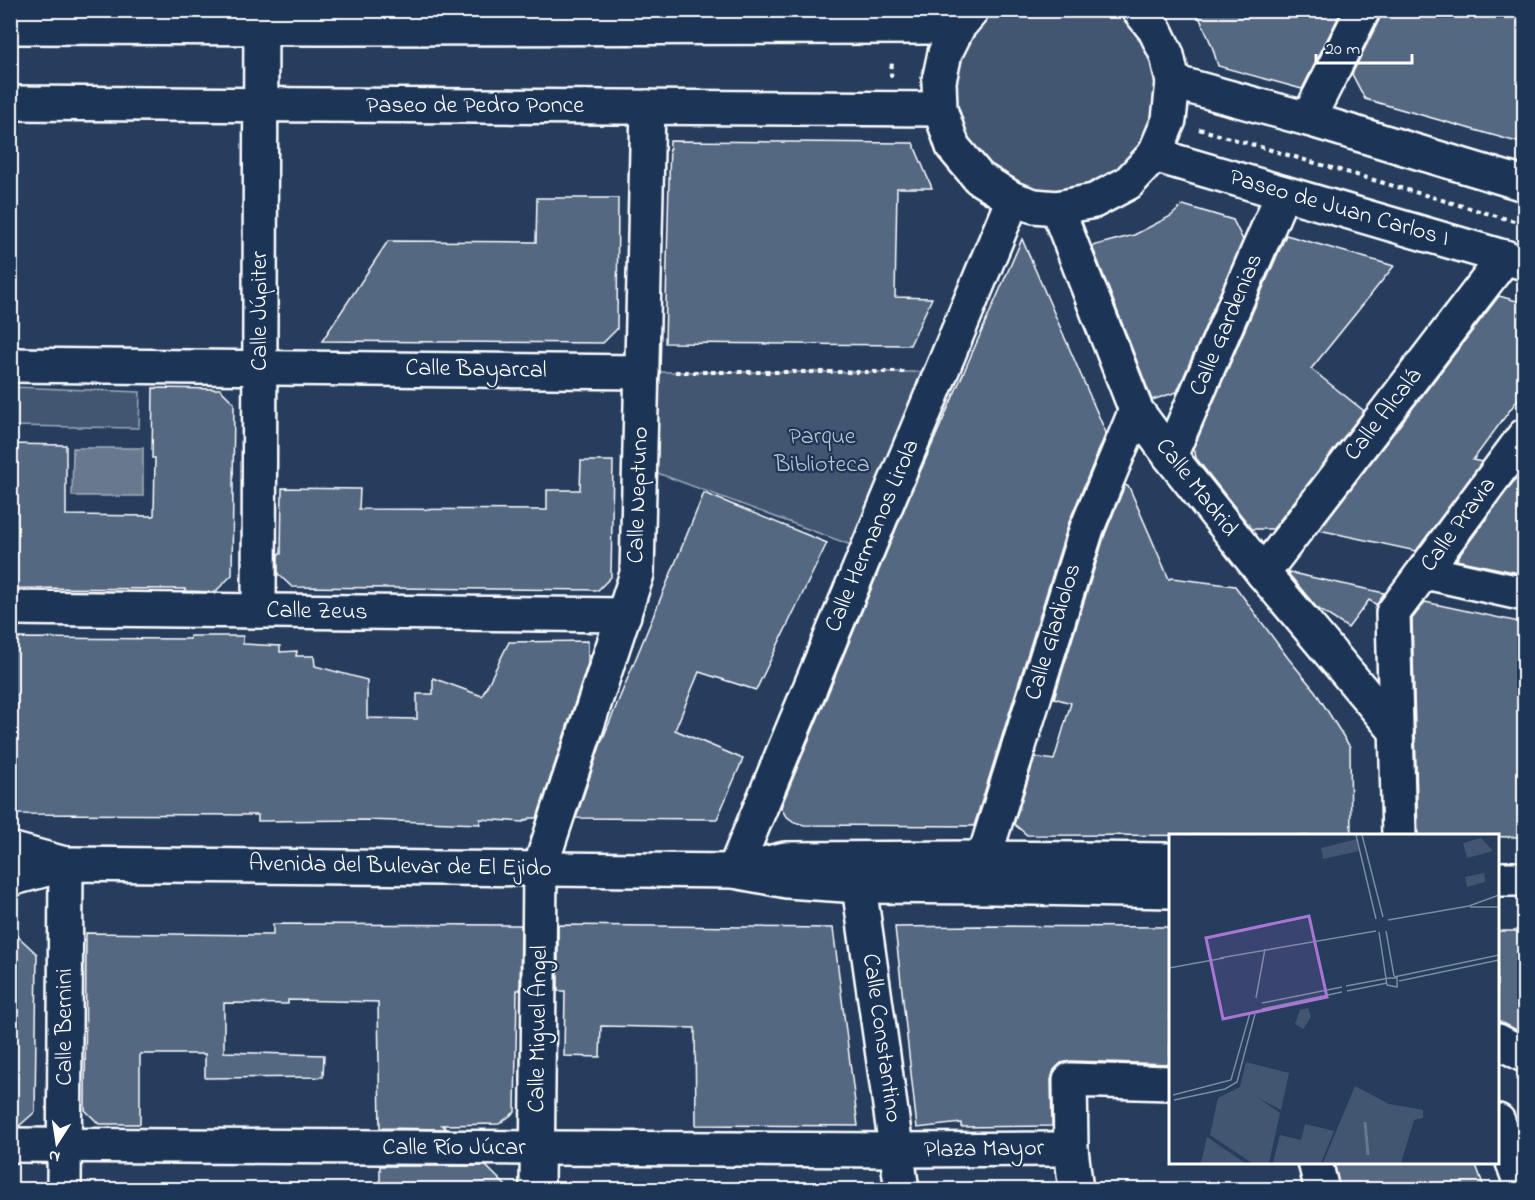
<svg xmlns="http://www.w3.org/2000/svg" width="1535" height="1200" viewBox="0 0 1535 1200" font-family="'Indie Flower',sans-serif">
  <rect width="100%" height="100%" fill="#263d5e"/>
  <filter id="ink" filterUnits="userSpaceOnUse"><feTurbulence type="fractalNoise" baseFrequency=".0167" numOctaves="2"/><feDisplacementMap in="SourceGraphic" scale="12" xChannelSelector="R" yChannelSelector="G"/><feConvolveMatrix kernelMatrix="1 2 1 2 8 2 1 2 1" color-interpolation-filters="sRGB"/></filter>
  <g filter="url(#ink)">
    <g fill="#425672" stroke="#a0aab8" stroke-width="1.5">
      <path d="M1115,10L1134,26L1151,56L1157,91L1151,126L1134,156L1110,177L1080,189L1048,192L1017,185L989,168L968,144L956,114L954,82L962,51L978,24L996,11Z"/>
      <path d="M642,372H941L867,551L641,467Z"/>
      <path d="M11,387L140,392L139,428L11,426Z"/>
    </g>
    <path fill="#67788e" stroke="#a4aebb" stroke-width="1.5" d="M73,448H143V496H72Z"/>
    <g fill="#556781" stroke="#fff" stroke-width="1.5">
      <path d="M1196,10H1342L1302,89L1218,66L1212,46Z"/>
      <path d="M1381,10H1524V144L1365,99L1352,74L1380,18Z"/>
      <path d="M670,141L913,143L932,188H897L895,297L932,298L910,345L665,343Z"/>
      <path d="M537,198H618L617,329L603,343L322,341L388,241L536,242Z"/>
      <path d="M1183,205L1233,220L1243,240L1177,392L1152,400L1092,246L1134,235L1171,216Z"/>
      <path d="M1286,235L1394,266L1311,369L1364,411L1273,529H1252L1196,458L1194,447Z"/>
      <path d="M1022,239L1106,433L1069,522L974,826L804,825L794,822L785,815L781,807L910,495Z"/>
      <path d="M1499,296L1524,303V391L1473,460L1482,462L1416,551L1319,530Z"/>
      <path d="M153,388L220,389L234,403L232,575L215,592L185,591V589L10,588V444L66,445V515L154,516L155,458H152Z"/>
      <path d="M581,461H613L611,577L598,590L292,587L278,574V554H281L282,488L360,489L359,509L547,510V490H580Z"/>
      <path d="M1522,470L1524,471V574L1456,560Z"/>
      <path d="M1125,485L1129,487L1169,579L1172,578L1235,586L1288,658L1315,691L1350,747L1351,836L1027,835L1014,824L1035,757L1054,760L1071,703L1054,698L1105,534Z"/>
      <path d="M704,493L827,543L756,690L699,672L675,730L743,759L717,819L576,818L601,743Z"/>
      <path d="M1287,572L1375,591L1384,593L1377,605L1369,600L1348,628L1317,608Z"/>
      <path d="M1425,602L1524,623V837L1418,836L1412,619Z"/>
      <path d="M190,636H243V644L280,646V652L297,651L296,656H314L315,666L367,680V718L417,719V694H433V678L482,696L509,642L588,641V663L537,818H530L523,822L480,819V824L366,820L258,821V815L10,814V638L190,639Z"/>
      <path d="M273,924L521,925L520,990H517L515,1112L499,1124L442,1125L447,1129L380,1128L378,1002L288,1000V1004L224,1003V1052L324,1055L323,1077L205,1078V1054H140V1124H99L85,1110L86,933L273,935Z"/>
      <path d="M558,925L833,928L858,1126L696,1125L695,1028L601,1026L600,1057L564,1056L565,991H558Z"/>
      <path d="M979,926L1170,927V1064L1071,1061L1061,1063L1054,1070L1051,1080L1052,1126L961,1127V1123L917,1128L895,927Z"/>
      <path d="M10,929L37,954L35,1112L19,1126H10Z"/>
      <path d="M1497,931H1524V1034L1497,1020Z"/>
      <path d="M1334,1162H1475L1485,1190H1340Z"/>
      <path d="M380,1166H486L510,1190H380Z"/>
    </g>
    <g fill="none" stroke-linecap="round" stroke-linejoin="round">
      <defs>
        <g id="minor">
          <path d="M1173,82L1308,119L1524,184"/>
          <path d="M1308,119L1363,10"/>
          <path d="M1154,155L1524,263"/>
          <path d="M1057,208L1136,410L1170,456L1263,573L1396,731"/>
          <path d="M10,365L642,372"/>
          <path d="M1170,456L1283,193"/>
          <path d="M1425,572L1524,594"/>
          <path d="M1263,573L1505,257"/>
          <path d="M10,608L624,615"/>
          <path d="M259,611L261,10"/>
          <path d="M1399,836L1393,613L1524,436"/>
          <path d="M984,858L1087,528L1136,410"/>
          <path d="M859,886L902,1190"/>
          <path d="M1498,1041L1524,1055"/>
          <path d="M1498,1121L1523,1190"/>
          <path d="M10,1145L897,1150L1071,1149"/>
          <path d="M1315,1162L1322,1190"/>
          <path d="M64,1190L66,864"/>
          <path d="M537,1190L540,868L637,574L648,107"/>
          <path d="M1076,1190L1071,1149L1070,1080L1170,1083"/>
        </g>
        <g id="major">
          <path d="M970,13L958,27L945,53L939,81L940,109L953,147L979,178L1013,199L1034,206L1057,208L1094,201L1128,183L1154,155L1169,120L1173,82L1167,55L1155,30L1139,10"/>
          <path d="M10,27L323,28L958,27"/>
          <path d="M10,103L940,109"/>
          <path d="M10,849L65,864"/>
          <path d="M759,865L785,859L984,858L1170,860"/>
          <path d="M734,871L1013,199"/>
          <path d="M10,879L66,864L734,871L787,881L859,886L992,887L1170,891"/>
          <path d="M1498,879H1524"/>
        </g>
      </defs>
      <use href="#minor" stroke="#fff" stroke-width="38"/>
      <use href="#major" stroke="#fff" stroke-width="38"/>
      <g stroke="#fff" stroke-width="4" stroke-dasharray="4.5 4.5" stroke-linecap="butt">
        <path d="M891,77L892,60"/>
        <path d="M1199,129L1524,224"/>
        <path d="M675,372H907"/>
      </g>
      <use href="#minor" stroke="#1d3557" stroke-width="33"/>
      <use href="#major" stroke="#1d3557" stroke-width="33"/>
    </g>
  </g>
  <g text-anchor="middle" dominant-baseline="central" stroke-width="4.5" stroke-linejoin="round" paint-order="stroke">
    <g font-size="24" fill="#fff" stroke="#1d3557">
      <text x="475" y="106">Paseo de Pedro Ponce</text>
      <text transform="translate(1339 209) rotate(16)">Paseo de Juan Carlos I</text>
      <text transform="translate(260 311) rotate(-90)">Calle Júpiter</text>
      <text transform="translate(1227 325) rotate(-67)">Calle Gardenias</text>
      <text transform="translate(476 370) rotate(1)">Calle Bayarcal</text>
      <text transform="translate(1384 415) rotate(-52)">Calle Alcalá</text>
      <text transform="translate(1196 488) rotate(52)">Calle Madrid</text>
      <text transform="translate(639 495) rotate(-88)">Calle Neptuno</text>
      <text transform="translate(1459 525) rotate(-54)">Calle Pravia</text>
      <text transform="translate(873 536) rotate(-67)">Calle Hermanos Lirola</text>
      <text transform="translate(317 612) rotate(1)">Calle Zeus</text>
      <text transform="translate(1054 632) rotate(-73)">Calle Gladiolos</text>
      <text transform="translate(400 867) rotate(1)">Avenida del Bulevar de El Ejido</text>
      <text transform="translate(65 1027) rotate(-90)">Calle Bernini</text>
      <text transform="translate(539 1029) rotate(-89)">Calle Miguel Ángel</text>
      <text transform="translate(881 1038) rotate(82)">Calle Constantino</text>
      <text x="454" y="1148">Calle Río Júcar</text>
      <text transform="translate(984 1150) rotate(-1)">Plaza Mayor</text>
    </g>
    <g font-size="24" fill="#bdc4ce" stroke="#1d3557">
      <text x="822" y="437">Parque<tspan x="822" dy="28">Biblioteca</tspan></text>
    </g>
  </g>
  <g transform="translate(1169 834)">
    <rect width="330" height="330" fill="#263d5e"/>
    <path d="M312,4L324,17L298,24L294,9ZM188,5L190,17L154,25L152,14ZM315,39L316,48L298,53L296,43ZM139,174L142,183L134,195L126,190L131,176ZM77,228L120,239L112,276L88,263L111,279L100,329H83L41,301L49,264L71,253ZM186,252L220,270L254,276V284L245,286L232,329H154ZM136,290L165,297L152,329H104L111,301L132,306ZM38,303L76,329H32Z" fill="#425672"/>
    <path fill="none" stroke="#67788e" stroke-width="3" d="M196,288L199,321"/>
    <path fill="none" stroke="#7d8b9e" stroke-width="1.5" d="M187,1L207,85M193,1L214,83M301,73H330M219,86L300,72L330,61M217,97L225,142M210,98L218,151L228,153V144H220M51,124L207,97M0,134L55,124M225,143L330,121M230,147L330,126M177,152L220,144M178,157L218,149M87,164L96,115M93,169L173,153M93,175L173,158M4,261L62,246L81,179M5,266L56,255L68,248L86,180"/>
    <path fill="#a976d5" fill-opacity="0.15" stroke="#a976d5" stroke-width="3" d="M140,82L158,163L54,185L37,104Z"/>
    <rect width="330" height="330" fill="none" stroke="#fff" stroke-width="3"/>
  </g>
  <rect width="1535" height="1200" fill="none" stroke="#1d3557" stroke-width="36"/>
  <rect x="18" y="18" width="1499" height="1164" fill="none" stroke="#fff" stroke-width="2" filter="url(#ink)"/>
  <g transform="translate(57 1143) rotate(192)" stroke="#1d3557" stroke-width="4.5" paint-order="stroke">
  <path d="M0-4.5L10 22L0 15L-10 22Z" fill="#ffffff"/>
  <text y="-9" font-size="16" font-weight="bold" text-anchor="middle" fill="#ffffff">N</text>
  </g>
  <path d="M1316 54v9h96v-9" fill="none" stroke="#ffffff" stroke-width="3"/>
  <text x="1325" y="54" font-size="18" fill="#ffffff" stroke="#1d3557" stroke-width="4.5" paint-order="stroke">20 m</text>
</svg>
